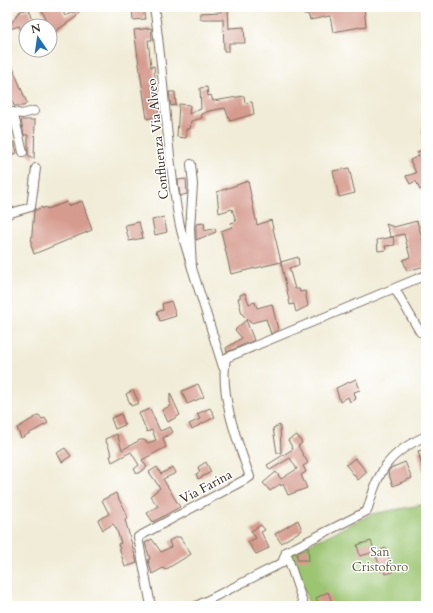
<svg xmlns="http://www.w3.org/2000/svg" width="433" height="613" viewBox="0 0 433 613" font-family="Cardo,serif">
  <rect width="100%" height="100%" fill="#fff"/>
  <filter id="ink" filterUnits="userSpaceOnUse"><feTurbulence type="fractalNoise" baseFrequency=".025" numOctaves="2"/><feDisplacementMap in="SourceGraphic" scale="8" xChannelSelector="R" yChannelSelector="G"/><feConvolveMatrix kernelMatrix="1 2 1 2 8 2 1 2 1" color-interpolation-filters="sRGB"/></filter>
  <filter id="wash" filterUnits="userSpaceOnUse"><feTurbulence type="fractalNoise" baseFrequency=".012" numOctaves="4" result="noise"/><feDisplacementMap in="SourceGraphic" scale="16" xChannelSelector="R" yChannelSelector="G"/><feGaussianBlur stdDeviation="0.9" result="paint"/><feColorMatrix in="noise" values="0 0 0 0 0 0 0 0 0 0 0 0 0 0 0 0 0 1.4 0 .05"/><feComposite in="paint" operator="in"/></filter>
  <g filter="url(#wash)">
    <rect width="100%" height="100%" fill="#f1ecd7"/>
    <path fill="#9bc571" stroke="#6b7848" d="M426,504V606H310L291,555L296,551L372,514Z"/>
    <g id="blocks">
      <g fill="#d69b8f">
        <path d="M40,7H61L65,16L75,12L74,7H83L76,17L53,33Z"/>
        <path d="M132,7H143L145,19L133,20Z"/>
        <path d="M221,7H228L229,29L230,28L244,27L245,43H229V51H224L223,19H200V13L221,12Z"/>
        <path d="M303,7H364L366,26L333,32L330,16L310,20L308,14H304Z"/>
        <path d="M29,9L35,26H26V40L19,26L7,30V29L20,11Z"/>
        <path d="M151,28L152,40H148L151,67L154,66L159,116L147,119L134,30Z"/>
        <path d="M12,66L27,103L24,106H14L7,86V68Z"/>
        <path d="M207,87L208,96L211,95L213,101L244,96L245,103L252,102L254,114L230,121L225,108L209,111L201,114L202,118L191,121L190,129H186V138L177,137L179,104L190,105L189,114L201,109L200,88Z"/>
        <path d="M169,92H175L176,105L171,106Z"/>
        <path d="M21,120H35L34,159L28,155V135H24Z"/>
        <path d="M14,142L17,153L7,156V144Z"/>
        <path d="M424,149L426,153V187L420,190L416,181L410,184L406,176L416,173L410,160L419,156L417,152Z"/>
        <path d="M349,168L355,193L339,197L333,171Z"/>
        <path d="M186,179L187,194L180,196L178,180Z"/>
        <path d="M248,181L257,225L271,220L281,262L231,274L221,231L232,227L231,223L236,221L232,209L219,213L217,192Z"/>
        <path d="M82,201L92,230L34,254L31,245L34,211L42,207V209L46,207L47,209L67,202L68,206Z"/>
        <path d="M164,217L167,232L155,235L152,220Z"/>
        <path d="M417,221L426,251V259L423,260L425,266L407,271L403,260L410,257L404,234L391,237L386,224L394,227Z"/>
        <path d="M139,222L143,238L129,241L125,225Z"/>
        <path d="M204,223L205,231L215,228L216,232L196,240V224Z"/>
        <path d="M393,237L395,245L385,246L386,250L378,251L377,240Z"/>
        <path d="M298,257L299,265L289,268L295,289H299L300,292L305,291L308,306L296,312L294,304L290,305L281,262Z"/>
        <path d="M245,293L249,304L255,302L257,308L272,304L278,330L271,334L266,319L251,323L242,314L238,298H240V295Z"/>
        <path d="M171,301L176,316L160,321L157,312L163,310L162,304Z"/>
        <path d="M246,320L254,340L227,352L226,348L242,338L235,330Z"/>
        <path d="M356,379L360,390L354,392L356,399L350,402L348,397L340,402L336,388Z"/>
        <path d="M198,384L204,397L187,404L182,391Z"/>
        <path d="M133,390L139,403L131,406L126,394Z"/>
        <path d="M170,393L180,415L168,422L162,410L170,406Z"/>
        <path d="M210,408L215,417L192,429L189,424L200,419L197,414Z"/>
        <path d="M150,409L160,431L170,427L173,432L163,438L166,447L142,460L147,467L137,474L134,469L139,465L131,452L112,462L110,456L112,455L105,439L117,434L122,450L140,440H144L148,443L156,440L152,430L147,432L139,413Z"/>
        <path d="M121,414L125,425L115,429L111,418Z"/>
        <path d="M39,415L42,419L45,418L48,423L21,438L17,428Z"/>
        <path d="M280,425L281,453H277L273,428Z"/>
        <path d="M297,435L302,443L298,446L308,463L303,466L306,472L301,475L307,488L288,495L283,484L281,486L280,484L270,491L263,483L276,472L281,479L297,469L290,458L270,470L267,465L293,449L288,440Z"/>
        <path d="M65,448L71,456L62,462L57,453Z"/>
        <path d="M426,449V474H424L418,451Z"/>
        <path d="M355,458L367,472L358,480L346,465Z"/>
        <path d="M206,462L211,472L198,479L196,474L200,472L198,467Z"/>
        <path d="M405,462L412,478L393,486L388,472L391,468Z"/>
        <path d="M157,467L161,474L173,467L176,473L163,479L180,507L153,522L147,513L158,506L150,496L160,488L149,472Z"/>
        <path d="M116,493L128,518L125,520L126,523L137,563L125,567L118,544L121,543L116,528L113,524L103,530L98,520L109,514L102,500Z"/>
        <path d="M298,520L302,530L281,543L275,534Z"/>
        <path d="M261,525L265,530L261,532L269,548L256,554L248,542L256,538L251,531Z"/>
        <path d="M176,537H180L191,554L165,570L163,568L152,574L148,560L150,559L145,543L152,539L161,552L171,547L169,541Z"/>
        <path d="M371,541L375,552L360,556L357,545Z"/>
        <path d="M308,547L309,560H297V553Z"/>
        <path d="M386,548L393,572L385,574L384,570L381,571L375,552Z"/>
        <path d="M328,592L332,602L320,606L316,598Z"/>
      </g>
    </g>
  </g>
  <g filter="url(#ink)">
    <use href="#blocks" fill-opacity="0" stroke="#7b6e5f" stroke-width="1"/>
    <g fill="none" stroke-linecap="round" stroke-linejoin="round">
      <defs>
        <g id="street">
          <path d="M154,7C165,78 166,151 179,221C182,237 188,253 192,268"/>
          <path d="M7,111L22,114L34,111"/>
          <path d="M13,112L23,152"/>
          <path d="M426,132V134"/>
          <path d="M191,164L193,185L190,228L192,268L223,367"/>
          <path d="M7,214L31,207L36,168"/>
          <path d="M395,289L420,332"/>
          <path d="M286,552L304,606"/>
          <path d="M151,606L138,537L250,477C238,443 219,395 226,358L426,275"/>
          <path d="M196,606L282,563L286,552L367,511C379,471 386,454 426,436"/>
        </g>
      </defs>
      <use href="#street" stroke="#7b6e5f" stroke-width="10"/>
      <use href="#street" stroke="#fff" stroke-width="8"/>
    </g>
  </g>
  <g text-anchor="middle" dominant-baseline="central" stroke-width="3" stroke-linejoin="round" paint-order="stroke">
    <g font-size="13" fill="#3b2a1e" stroke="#fff">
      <text transform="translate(158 139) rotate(-96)">Confluenza Via Alveo</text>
      <text transform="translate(206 487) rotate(-28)">Via Farina</text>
    </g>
    <g font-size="13" fill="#5d603b" stroke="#fff">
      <text x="380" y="552">San<tspan x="380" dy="15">Cristoforo</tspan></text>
    </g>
  </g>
  <rect width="433" height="613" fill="none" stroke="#fff" stroke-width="24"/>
  <g transform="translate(38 38) rotate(347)"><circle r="19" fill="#ffffff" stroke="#b1aaa5"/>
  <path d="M0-3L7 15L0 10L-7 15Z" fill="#1f6fb2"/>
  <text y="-6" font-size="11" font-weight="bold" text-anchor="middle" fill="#3b2a1e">N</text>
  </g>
</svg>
